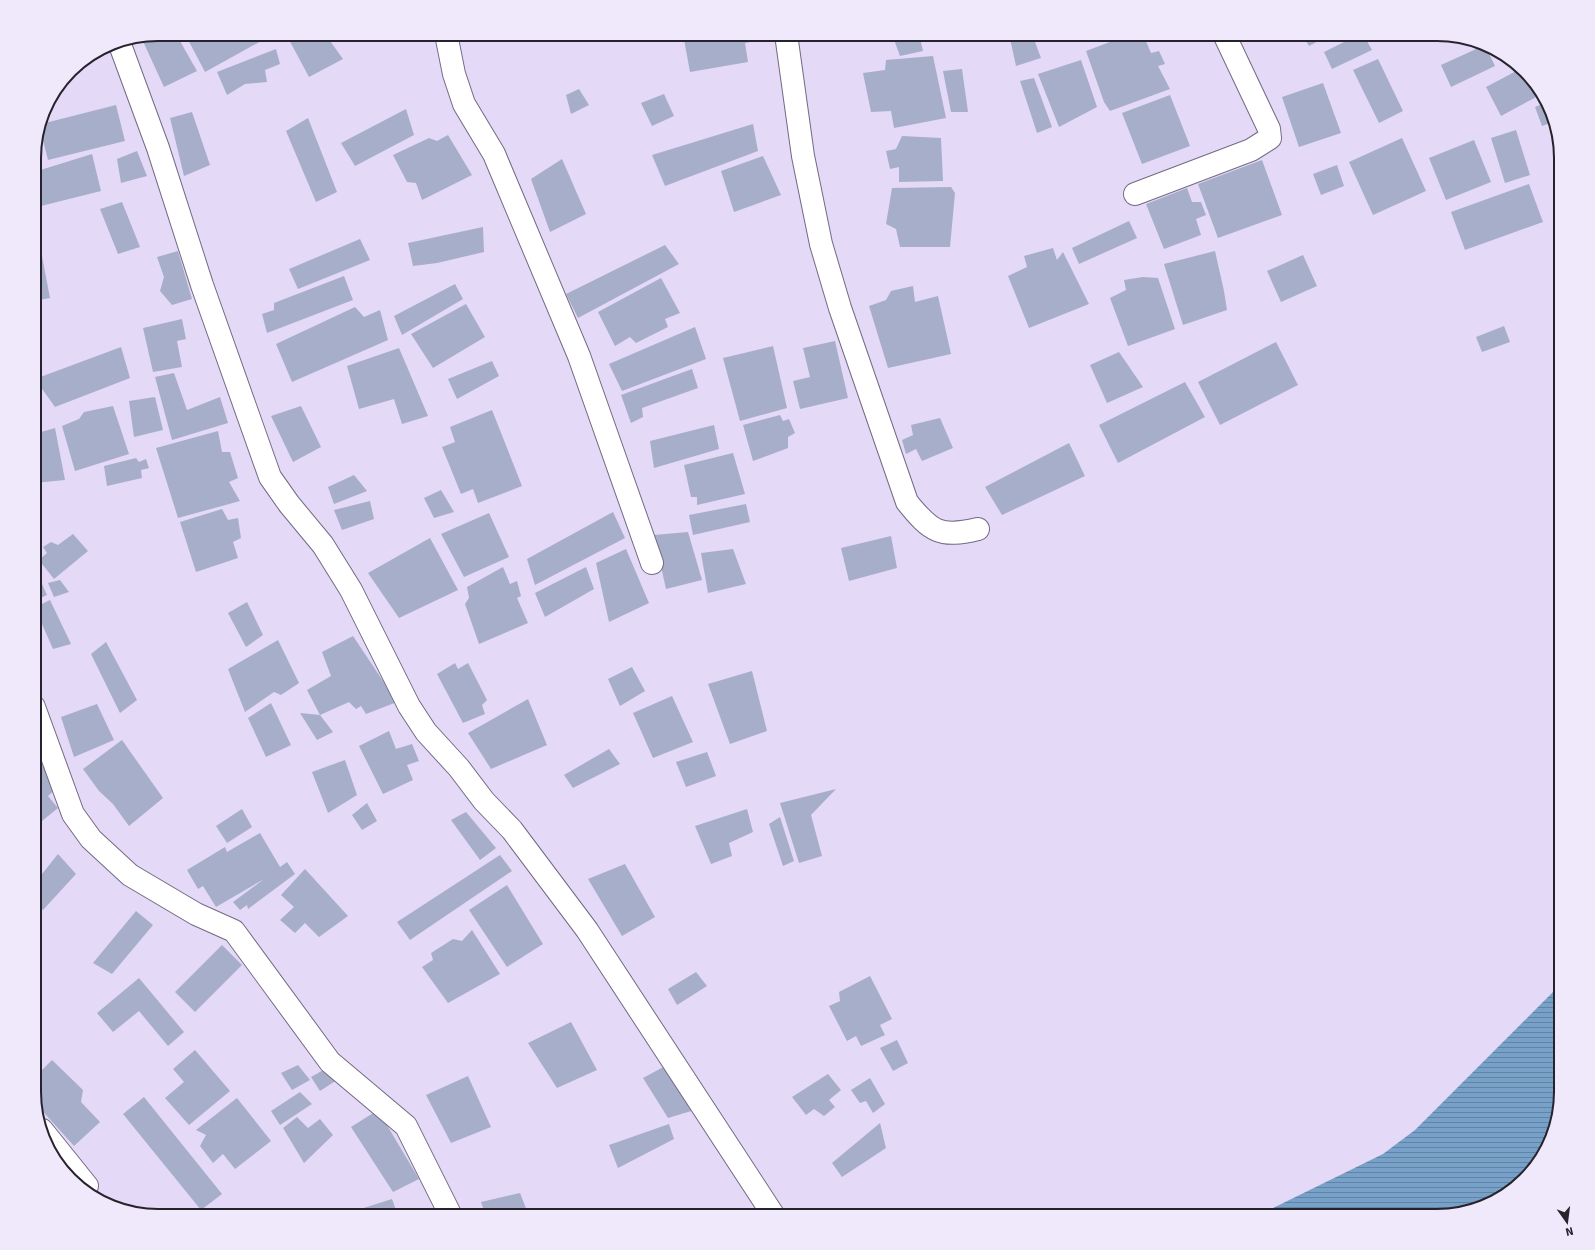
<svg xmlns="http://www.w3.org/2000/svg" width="1595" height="1250" viewBox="0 0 1595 1250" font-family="Signika,sans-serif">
  <defs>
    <pattern id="water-rules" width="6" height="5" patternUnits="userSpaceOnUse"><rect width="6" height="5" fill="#77a1c8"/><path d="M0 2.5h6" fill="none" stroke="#6283a3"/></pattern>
  </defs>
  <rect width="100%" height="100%" fill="#e4d9f7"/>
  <path fill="url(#water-rules)" d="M1561,984V1092L1552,1139L1530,1174L1492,1203L1437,1216H1257L1383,1154L1415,1130Z"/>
  <g fill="#a7aeca">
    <path d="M158,34H176L197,71L164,87L141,37Z"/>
    <path d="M185,34H260L263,40L205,72Z"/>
    <path d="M290,34H325L343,59L309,77L287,36Z"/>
    <path d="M683,34H755L756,41L745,43L748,62L690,72Z"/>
    <path d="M892,34H919L923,51L900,56Z"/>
    <path d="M1009,34H1032L1041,58L1016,66Z"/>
    <path d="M1131,34H1143L1151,53L1159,51L1165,64L1158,66L1170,89L1110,111L1104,102L1086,51Z"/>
    <path d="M1302,34H1331L1309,46Z"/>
    <path d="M1360,34H1363L1372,50L1332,69L1324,52Z"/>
    <path d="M1485,45L1495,66L1451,87L1441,65Z"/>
    <path d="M276,49L280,64L265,70L267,82L245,84L227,95L217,72Z"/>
    <path d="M933,56L946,118L894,128L891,111L871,112L863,73L885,70L886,60Z"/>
    <path d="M1378,59L1403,111L1379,123L1353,70Z"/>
    <path d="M1081,60L1097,107L1059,127L1038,74Z"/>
    <path d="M1522,68L1540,95L1501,116L1486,87Z"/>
    <path d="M962,69L968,112H951L943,71Z"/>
    <path d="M1034,78L1052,127L1037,133L1020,81Z"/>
    <path d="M1323,83L1341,133L1299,147L1282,97Z"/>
    <path d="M579,89L589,105L571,114L566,95Z"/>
    <path d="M664,94L674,116L652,126L641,103Z"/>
    <path d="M1170,95L1190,146L1142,164L1122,113Z"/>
    <path d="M1547,102L1553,122L1542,126L1535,107Z"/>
    <path d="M116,105L125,141L48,160L40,128L41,124Z"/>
    <path d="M406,109L414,135L355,166L341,143Z"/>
    <path d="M192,112L210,165L184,176L170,118Z"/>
    <path d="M308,118L337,192L316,202L286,131Z"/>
    <path d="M753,124L758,151L665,186L652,155Z"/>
    <path d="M1516,130L1530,175L1505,183L1491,138Z"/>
    <path d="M448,135L472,175L422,200L416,183L407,182L393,155L429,138L437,141Z"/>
    <path d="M902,136L941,138L943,181L899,182V167L890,169L886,151L896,149Z"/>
    <path d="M1402,138L1426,191L1373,215L1349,162Z"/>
    <path d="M1474,140L1491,182L1446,200L1429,158Z"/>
    <path d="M137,151L147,176L121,183L117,159Z"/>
    <path d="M92,154L101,191L41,206L34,172Z"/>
    <path d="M763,156L781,195L734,212L721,171Z"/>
    <path d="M562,159L586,214L550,232L531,179Z"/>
    <path d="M1262,160L1282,215L1218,238L1198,184Z"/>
    <path d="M1337,165L1344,186L1321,195L1313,174Z"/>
    <path d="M1529,184L1543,222L1465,250L1451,212Z"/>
    <path d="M951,187L955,193L950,247H900L896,229L886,224L892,188Z"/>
    <path d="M1187,188L1192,202H1201L1206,215L1196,219L1201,235L1164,249L1146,204Z"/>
    <path d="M122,202L140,247L118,254L100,209Z"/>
    <path d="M1129,221L1137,238L1079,264L1072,248Z"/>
    <path d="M483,227L484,252L437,263L413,266L408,243Z"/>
    <path d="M37,230L50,298L34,301V231Z"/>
    <path d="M360,239L370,260L298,289L289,269Z"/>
    <path d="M665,245L679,264L578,318L566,294Z"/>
    <path d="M1053,248L1057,260L1063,252L1089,304L1029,328L1008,276L1027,267L1024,256Z"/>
    <path d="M178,251L192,299L172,305L160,291L164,277L157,257Z"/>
    <path d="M1215,251L1224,291L1227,310L1183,325L1164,264Z"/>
    <path d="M1303,255L1317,286L1281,302L1267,271Z"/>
    <path d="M344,276L353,300L267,333L262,314L274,310V303Z"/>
    <path d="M1143,277L1158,278L1175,329L1128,346L1110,298L1126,290L1124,280Z"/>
    <path d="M661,278L680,313L665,319L668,327L636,343L630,337L615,346L598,312Z"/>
    <path d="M455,284L463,299L402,335L394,316Z"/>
    <path d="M913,286L915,302L938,296L951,354L888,368L869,306L886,300L891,291Z"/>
    <path d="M466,304L485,337L433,368L411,334Z"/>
    <path d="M355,307L364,317L380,310L388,340L292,382L276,344Z"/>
    <path d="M182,319L186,339L177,341L182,367L153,372L143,328Z"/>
    <path d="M1504,326L1510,342L1482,352L1476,337Z"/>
    <path d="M695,327L706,359L622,391L609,364Z"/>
    <path d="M835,341L848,398L800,409L793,381L810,377L803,348Z"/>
    <path d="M1276,342L1298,385L1220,425L1198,382Z"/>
    <path d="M773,346L787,408L740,421L723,358Z"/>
    <path d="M121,347L130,378L55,407L35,379Z"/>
    <path d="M399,348L428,416L402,424L394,399L359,409L347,366Z"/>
    <path d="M1119,352L1143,387L1107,403L1090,365Z"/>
    <path d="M492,361L499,376L457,399L448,379Z"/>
    <path d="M692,369L698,388L642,408L643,417L631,423L621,395Z"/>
    <path d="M174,373L187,410L220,397L228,423L172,440L155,377Z"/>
    <path d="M1185,382L1205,417L1118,463L1099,425Z"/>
    <path d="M155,397L163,430L134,437L129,401Z"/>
    <path d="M113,406L129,454L75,471L62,426L79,419L84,412Z"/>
    <path d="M301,406L321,447L293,462L271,416Z"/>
    <path d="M492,410L522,486L478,503L473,489L461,494L442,447L455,442L450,427Z"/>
    <path d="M780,415L783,421L789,419L795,433L788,437V448L753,461L743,425Z"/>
    <path d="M940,418L953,448L922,461L916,449L906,454L902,440L913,435L911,425Z"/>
    <path d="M714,425L719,449L654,468L650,441Z"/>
    <path d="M55,428L65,480L34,483V434Z"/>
    <path d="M218,431L222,452H230L238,478L229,482L240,501L178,518L156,448Z"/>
    <path d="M1069,443L1085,476L1002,515L985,487Z"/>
    <path d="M733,453L745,494L697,505V497H691L684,465Z"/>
    <path d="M136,458L139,462L146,459L149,468L141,470L142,478L107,486L104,466Z"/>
    <path d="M354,475L367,491L334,504L328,487Z"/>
    <path d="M441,490L454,512L434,518L424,498Z"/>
    <path d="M370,501L374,519L342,530L334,510Z"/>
    <path d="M746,504L750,522L693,535L689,515Z"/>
    <path d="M222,509L228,520L238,518L241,538L233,542L238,558L196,572L180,522Z"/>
    <path d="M613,512L625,538L535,585L527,559Z"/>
    <path d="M489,513L509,557L464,577L441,534Z"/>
    <path d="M688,532L702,580L666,589L654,535Z"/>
    <path d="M73,534L88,551L54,579L39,560L47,553L43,547L51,542L58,545Z"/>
    <path d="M891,536L897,568L849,581L841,548Z"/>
    <path d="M430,538L458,590L399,618L368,573Z"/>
    <path d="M626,549L649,603L609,622L596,563Z"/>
    <path d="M733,549L746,584L708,593L701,553Z"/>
    <path d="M34,567L47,595L34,601Z"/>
    <path d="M503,567L510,584L517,581L521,596L517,598L528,623L479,644L465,604L469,598L467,587Z"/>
    <path d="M586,567L594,589L545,617L535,593Z"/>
    <path d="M60,580L69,592L54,597L48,583Z"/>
    <path d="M50,600L71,644L53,649L42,624L34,627V608Z"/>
    <path d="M247,602L263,635L246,647L228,613Z"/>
    <path d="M353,636L397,702L366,714L361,706L356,709L349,702L320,715L307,690L331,676L322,652Z"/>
    <path d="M34,640L40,655L34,657Z"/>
    <path d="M278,640L299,683L281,695L274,692L245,712L228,669Z"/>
    <path d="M106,642L137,700L120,713L91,654Z"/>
    <path d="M455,663L458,669L468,663L487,700L482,705L485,714L463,723L437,674Z"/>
    <path d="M632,667L645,691L620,706L608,679Z"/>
    <path d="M752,671L767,731L730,744L708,684Z"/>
    <path d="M672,696L693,742L653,758L633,713Z"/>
    <path d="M528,699L547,745L491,769L468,733Z"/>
    <path d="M271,703L291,745L266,757L248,718Z"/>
    <path d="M97,704L114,740L74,757L61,717Z"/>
    <path d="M300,713L320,715L333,732L317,740Z"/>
    <path d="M389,731L396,749L412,744L419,761L407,765L413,780L383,794L359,746Z"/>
    <path d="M122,740L163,798L129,826L113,804L99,791L83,769Z"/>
    <path d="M609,749L620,764L573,788L564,775Z"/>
    <path d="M707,752L716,776L686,787L676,762Z"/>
    <path d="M34,755L59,786L48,796L58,808L42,821L34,812Z"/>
    <path d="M345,760L357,795L328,813L312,772Z"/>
    <path d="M836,789L811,815L822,856L799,863L780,803Z"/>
    <path d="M367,803L377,821L362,830L352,815Z"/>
    <path d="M242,809L252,827L227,843L216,826Z"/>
    <path d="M747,809L753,832L729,843L732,856L711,864L695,826Z"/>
    <path d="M466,812L496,848L480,860L451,820Z"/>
    <path d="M780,817L794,861L783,866L769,824Z"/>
    <path d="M260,833L280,867L287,862L295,874L248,909L247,905L240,910L233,902L264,879L216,907L203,886L198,889L187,870L225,847L227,852Z"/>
    <path d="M58,854L76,874L43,910L34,902V884Z"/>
    <path d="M500,855L512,871L410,940L397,922Z"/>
    <path d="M625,864L655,917L622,936L588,879Z"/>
    <path d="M305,869L348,916L319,937L305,923L295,933L280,920L294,907L281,895Z"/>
    <path d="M507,885L543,944L507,967L469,910Z"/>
    <path d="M136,911L153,925L112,974L93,963Z"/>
    <path d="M472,930L500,974L448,1003L422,967L433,960L431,953L453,939L462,941Z"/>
    <path d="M222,945L242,965L195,1012L175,992Z"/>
    <path d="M696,972L707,986L677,1005L668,989Z"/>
    <path d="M870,976L892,1019L880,1025L885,1035L861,1046L856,1036L847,1041L829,1006L840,1001L839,992Z"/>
    <path d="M139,978L184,1032L168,1046L139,1011L113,1032L97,1013Z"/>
    <path d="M571,1022L597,1070L557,1088L528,1043Z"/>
    <path d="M897,1040L908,1063L893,1071L880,1048Z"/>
    <path d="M195,1050L230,1091L189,1125L165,1098L184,1082L173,1069Z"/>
    <path d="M52,1060L83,1090L81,1102L100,1122L74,1146L37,1105L34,1097V1078Z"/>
    <path d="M298,1065L310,1080L292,1090L281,1073Z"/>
    <path d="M667,1065L698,1109L668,1118L643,1078Z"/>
    <path d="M325,1069L337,1080L320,1091L311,1077Z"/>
    <path d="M828,1074L841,1090L829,1100L835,1107L824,1116L814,1109L806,1115L792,1097Z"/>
    <path d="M468,1076L491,1127L451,1143L426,1095Z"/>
    <path d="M870,1078L885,1104L873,1113L866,1101L860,1103L851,1090Z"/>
    <path d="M300,1092L312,1104L280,1125L271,1111Z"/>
    <path d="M144,1097L222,1194L201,1210L123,1114Z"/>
    <path d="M237,1098L271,1141L235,1169L223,1154L213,1163L200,1146L206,1135L196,1130Z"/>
    <path d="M378,1110L419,1179L393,1192L351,1127Z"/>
    <path d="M297,1117L308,1128L320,1119L333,1135L304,1163L283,1128Z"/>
    <path d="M880,1123L886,1148L842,1177L832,1163Z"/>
    <path d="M669,1124L674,1139L618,1168L609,1145Z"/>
    <path d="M520,1193L529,1216H486L481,1202Z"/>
    <path d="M392,1199L398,1216H352L351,1212Z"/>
    <path d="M227,1208L231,1216H218Z"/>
  </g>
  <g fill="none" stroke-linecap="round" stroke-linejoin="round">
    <defs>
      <g id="street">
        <path d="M446,34L454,74L464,104L494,154L579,356L652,563"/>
        <path d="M786,34L803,156L821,244L840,308L907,502C931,532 940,538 978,529"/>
        <path d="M119,42L158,148L202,285L270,477L289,504L323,545L351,590L409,706L426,732L459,768L484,801L512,830L587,930L774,1216"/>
        <path d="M1135,194L1251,150L1270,138L1269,129L1224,34"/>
        <path d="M34,707L73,814L91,839L130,875L196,914L234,931L330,1062L406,1126L451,1216"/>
        <path d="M42,1130L87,1186"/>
      </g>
    </defs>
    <use href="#street" stroke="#736a83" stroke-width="24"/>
    <use href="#street" stroke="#fff" stroke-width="22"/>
  </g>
  <path d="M0 0H1595V1250H0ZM158 41H1437A117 117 0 0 1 1554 158V1092A117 117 0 0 1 1437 1209H158A117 117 0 0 1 41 1092V158A117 117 0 0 1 158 41Z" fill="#efe9fb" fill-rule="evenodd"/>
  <path fill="none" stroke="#27232d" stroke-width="2" d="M158 41H1437A117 117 0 0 1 1554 158V1092A117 117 0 0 1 1437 1209H158A117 117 0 0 1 41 1092V158A117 117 0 0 1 158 41Z"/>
  <g transform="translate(1567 1222) rotate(166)" stroke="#efe9fb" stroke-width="3" paint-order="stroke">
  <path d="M0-3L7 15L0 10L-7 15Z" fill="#27232d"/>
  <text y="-6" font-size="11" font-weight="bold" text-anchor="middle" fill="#27232d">N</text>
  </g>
</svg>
